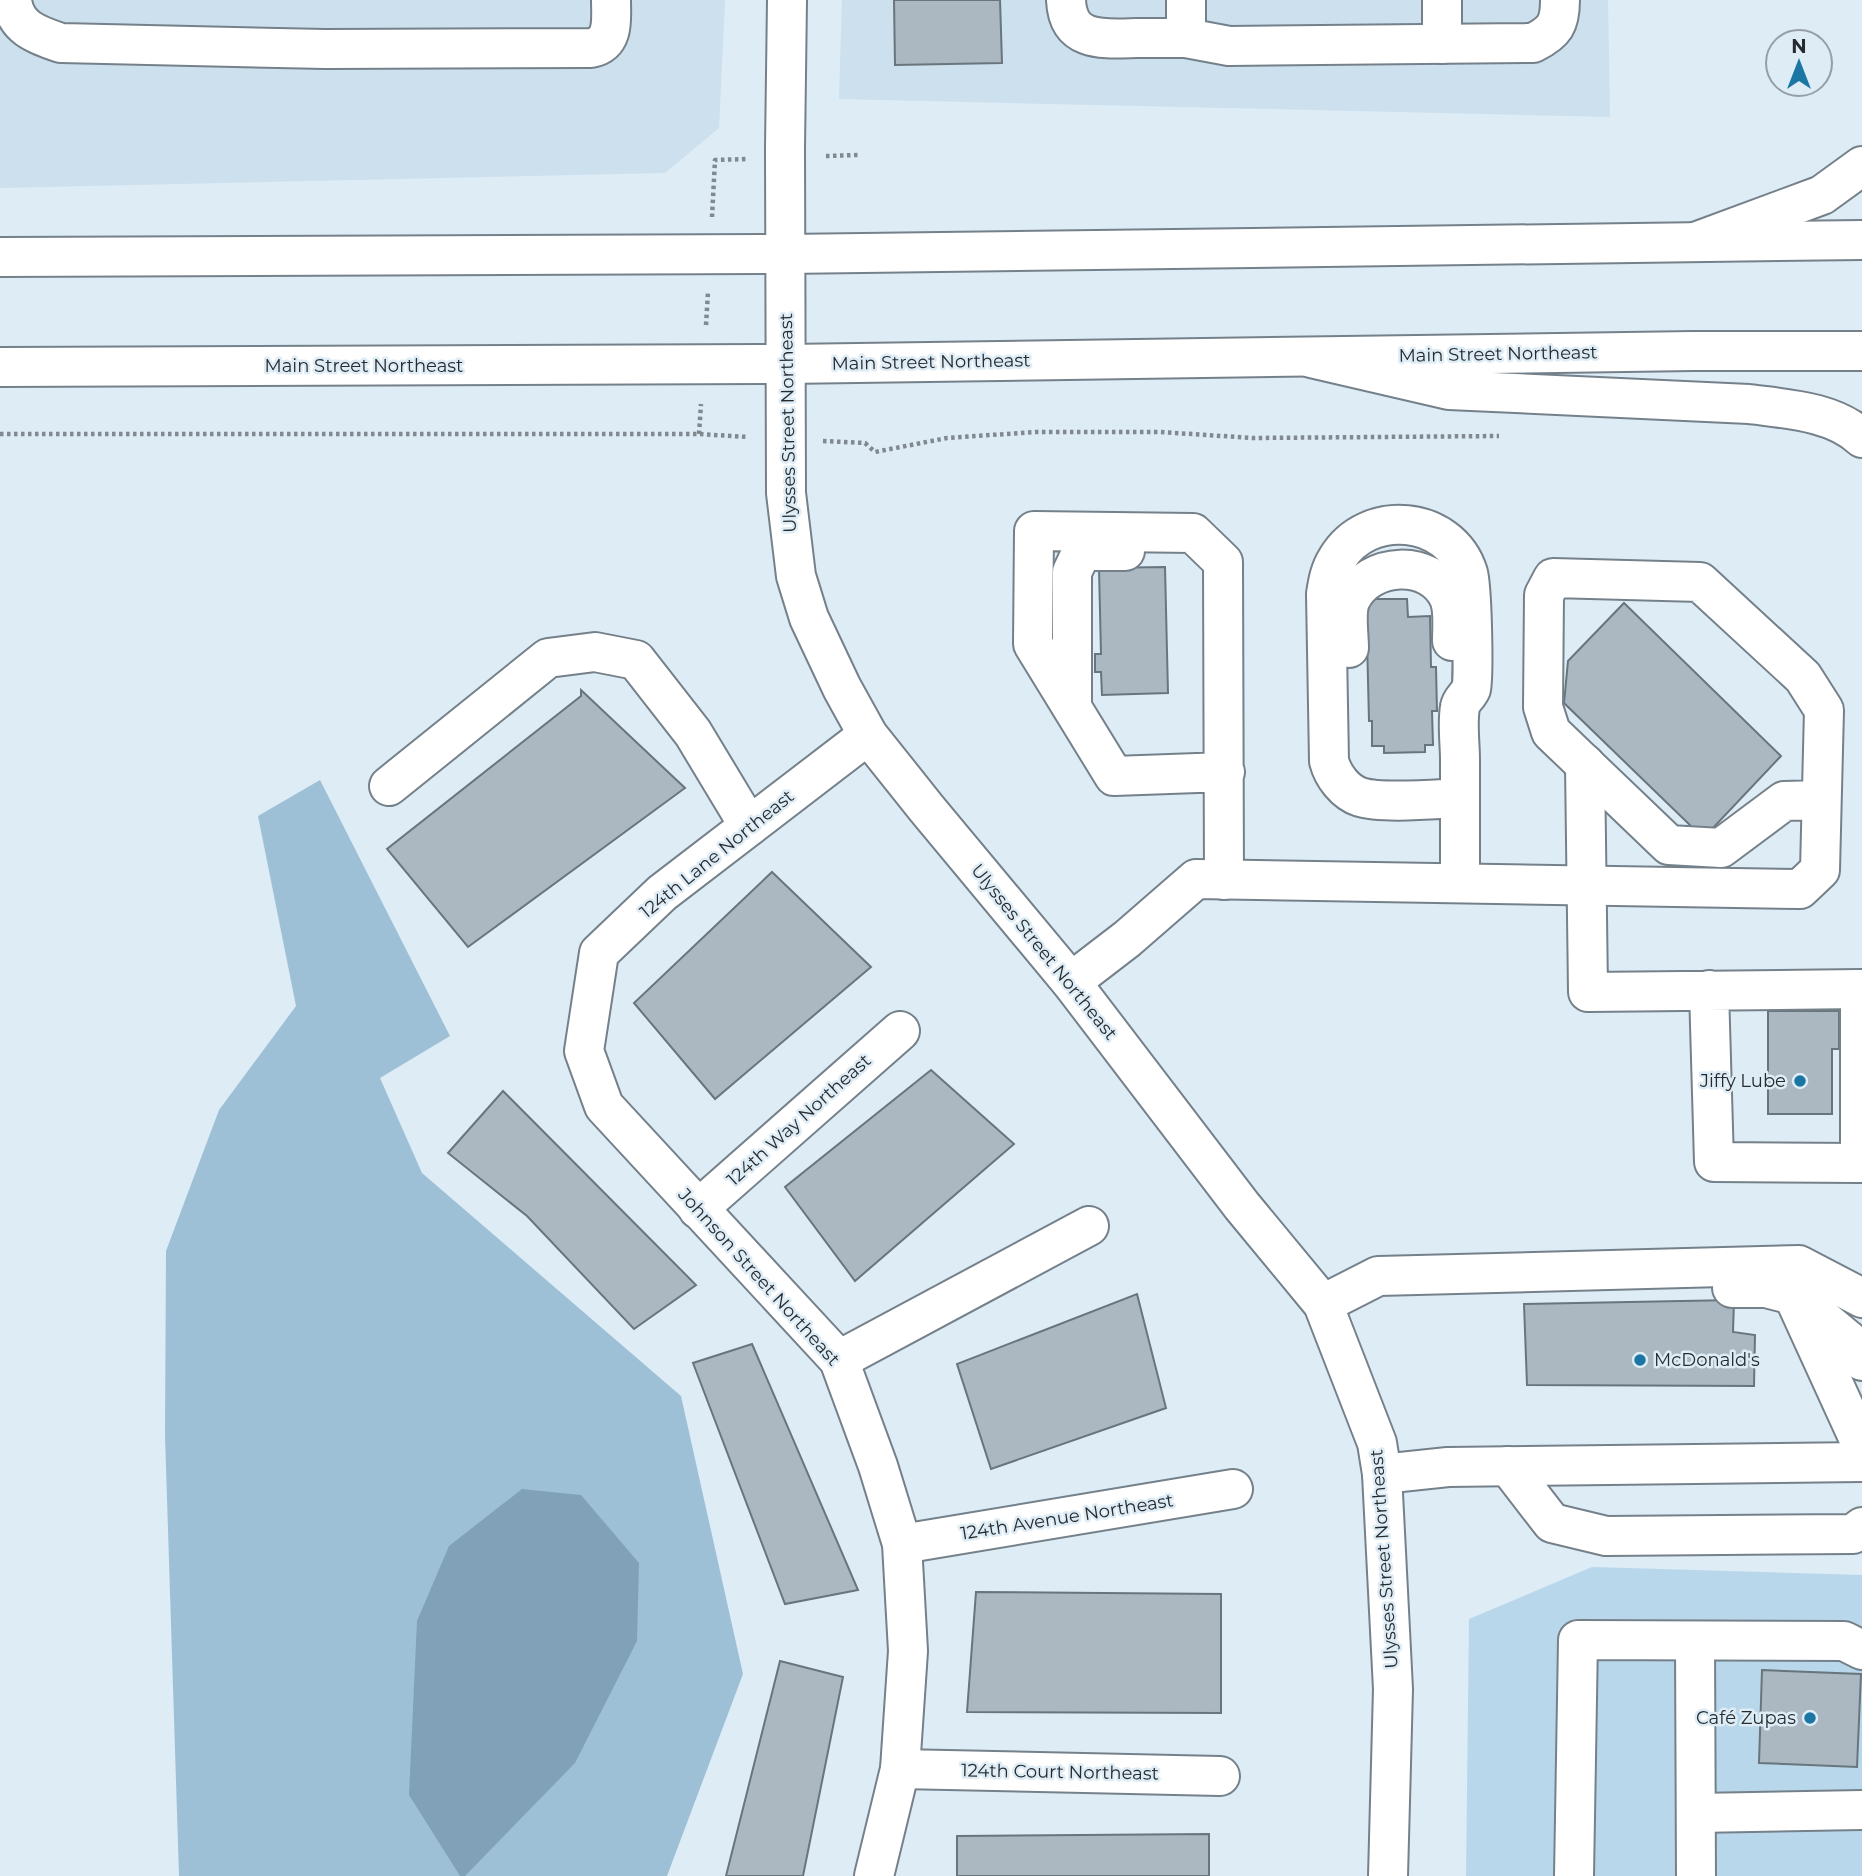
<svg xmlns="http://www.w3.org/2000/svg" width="1862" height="1876" viewBox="0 0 1862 1876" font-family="Montserrat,sans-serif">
  <rect width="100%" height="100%" fill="#deecf6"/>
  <g fill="#cce0ee">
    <path d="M0,0H725L719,128L665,173L0,188Z"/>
    <path d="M842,0H1608L1610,117L839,99Z"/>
  </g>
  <path fill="#b9d7eb" d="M1592,1567L1862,1575V1876H1466L1469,1619Z"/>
  <path fill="#9ec0d6" d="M320,780L450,1036L380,1078L422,1173L681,1396L743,1674L667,1876H179L165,1435L166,1251L219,1110L296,1006L258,816Z"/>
  <path fill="#80a1b7" d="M522,1489L581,1495L639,1563L637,1641L575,1763L465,1876H460L409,1795L417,1621L449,1546Z"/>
  <g fill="#abb8c2" stroke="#68757d" stroke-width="2">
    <path d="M894,0H1000L1002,63L895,65Z"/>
    <path d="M1165,567L1168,693L1102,695L1101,672H1095V654H1101L1099,568Z"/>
    <path d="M1366,599H1407L1408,617L1430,616L1431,667H1436L1437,711H1432L1433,745H1425V752L1384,753V746H1372V721H1369Z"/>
    <path d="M1624,603L1781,756L1712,829L1695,830L1564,703L1568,661Z"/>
    <path d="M581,690L685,788L468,947L387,849L581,696Z"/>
    <path d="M772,872L871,967L715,1099L634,1003Z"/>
    <path d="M1768,1011H1839V1049H1832V1114H1768Z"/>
    <path d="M931,1070L1014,1144L855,1281L785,1187Z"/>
    <path d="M503,1091L696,1285L634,1329L527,1216L448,1153Z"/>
    <path d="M1137,1294L1166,1408L991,1469L957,1364Z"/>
    <path d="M1734,1300L1733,1332L1755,1335L1754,1386L1527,1385L1524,1304Z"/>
    <path d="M752,1344L858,1590L785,1604L693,1363Z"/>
    <path d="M976,1592L1221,1594V1713L967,1712Z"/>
    <path d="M780,1661L843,1677L803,1876H726Z"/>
    <path d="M1762,1670L1861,1674L1857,1767L1759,1763Z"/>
    <path d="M1209,1834V1876H957V1836Z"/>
  </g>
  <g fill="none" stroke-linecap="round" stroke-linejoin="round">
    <defs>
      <g id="minor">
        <path d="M12,0C15,28 37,35 61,43L325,49L591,48C615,43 611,19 611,0"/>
        <path d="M787,0L785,148L786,493L796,576L809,618L842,688L868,735L927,809L1071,982L1242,1206L1323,1304L1377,1443L1382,1474L1393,1689L1388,1876"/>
        <path d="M1066,0C1068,43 1103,39 1136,38C1153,38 1169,38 1186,38"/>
        <path d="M1186,0V38L1229,46L1533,43C1555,32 1560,24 1560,0"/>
        <path d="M1442,0V44"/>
        <path d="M1349,648C1349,634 1345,611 1351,599C1369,562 1431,558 1449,598C1454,610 1452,628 1452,641"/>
        <path d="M1072,707V572L1082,551H1125"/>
        <path d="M868,735L662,893L599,953L584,1051L604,1106L839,1360L878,1466L902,1544L908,1651L900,1769L874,1876"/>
        <path d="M1585,764L1588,992L1860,989V1163L1714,1162L1709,990"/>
        <path d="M389,786L548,658L595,652L636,660L693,733L749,826"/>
        <path d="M1460,798C1436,799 1382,804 1360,797C1345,792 1333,776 1329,761L1326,594C1328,581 1330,570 1337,559C1367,508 1450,515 1468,573C1472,584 1474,679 1471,689C1468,696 1461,700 1460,707C1457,724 1460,743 1460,760C1460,801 1460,842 1460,882"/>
        <path d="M1224,880L1223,562L1193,533L1034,531L1033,644L1114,776L1225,772"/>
        <path d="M1071,982L1127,939L1196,879L1800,889L1820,870L1824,710L1803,677L1700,582L1553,578L1544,595L1543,707L1551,732L1669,845L1721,848L1784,801L1821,800"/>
        <path d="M698,1209L900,1031"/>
        <path d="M1732,1288H1766L1793,1295L1862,1446"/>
        <path d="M1800,1300L1855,1346L1862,1361"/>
        <path d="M1323,1304L1378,1276L1799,1265L1862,1298"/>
        <path d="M839,1360L1089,1226"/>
        <path d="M1508,1466L1552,1523L1606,1536L1853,1534L1862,1527"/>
        <path d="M1382,1474L1448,1467L1862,1462"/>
        <path d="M902,1544L1233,1489"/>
        <path d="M1695,1642L1696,1876"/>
        <path d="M900,1769L1220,1776"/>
        <path d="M1696,1813L1862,1810"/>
        <path d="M1574,1876L1578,1640L1844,1641L1862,1650"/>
      </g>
      <g id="major">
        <path d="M0,257L785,254L1862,240"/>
        <path d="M0,367L786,364L1693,351H1862"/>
      </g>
      <g id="highway">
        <path d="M1695,242L1822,195L1862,166"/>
        <path d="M1311,358L1449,390L1749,404C1786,409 1833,411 1862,438"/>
      </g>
    </defs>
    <use href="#minor" stroke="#75818a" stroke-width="42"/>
    <use href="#major" stroke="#75818a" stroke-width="42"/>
    <use href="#highway" stroke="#75818a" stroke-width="42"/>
    <g stroke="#808990" stroke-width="4.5" stroke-dasharray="3.5 3.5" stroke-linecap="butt">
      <path d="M826,156L858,155"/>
      <path d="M712,217L715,160L747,159"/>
      <path d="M706,325L708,292"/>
      <path d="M0,434H699L748,437"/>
      <path d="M699,434L701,404"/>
      <path d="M823,441L865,443L875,452L947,438L1035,432H1160L1253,438L1499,436"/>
    </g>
    <use href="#minor" stroke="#fff" stroke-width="38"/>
    <use href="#major" stroke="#fff" stroke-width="38"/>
    <use href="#highway" stroke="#fff" stroke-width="38"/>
  </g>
  <g fill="#1c76a4" stroke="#deecf6" stroke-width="2.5">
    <circle cx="1800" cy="1081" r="7"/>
    <circle cx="1640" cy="1360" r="7"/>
    <circle cx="1810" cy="1718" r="7"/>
  </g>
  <g text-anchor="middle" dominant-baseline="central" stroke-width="5" stroke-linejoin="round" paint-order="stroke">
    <g font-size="18" fill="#262b2f" stroke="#deecf6">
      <text transform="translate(1498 354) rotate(-1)">Main Street Northeast</text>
      <text transform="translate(931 362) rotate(-1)">Main Street Northeast</text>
      <text x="364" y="366">Main Street Northeast</text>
      <text transform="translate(788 423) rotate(-91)">Ulysses Street Northeast</text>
      <text transform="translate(717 854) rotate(-39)">124th Lane Northeast</text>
      <text transform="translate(1044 952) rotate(51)">Ulysses Street Northeast</text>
      <text transform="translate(799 1120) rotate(-42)">124th Way Northeast</text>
      <text transform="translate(759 1277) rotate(48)">Johnson Street Northeast</text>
      <text transform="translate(1067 1517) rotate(-9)">124th Avenue Northeast</text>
      <text transform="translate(1384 1559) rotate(-94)">Ulysses Street Northeast</text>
      <text transform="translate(1060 1772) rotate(1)">124th Court Northeast</text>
    </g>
    <g font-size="18" fill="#262b2f" stroke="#deecf6" text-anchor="end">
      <text x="1786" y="1081">Jiffy Lube</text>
      <text x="1654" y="1360" text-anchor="start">McDonald's</text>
      <text x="1796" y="1718">Café Zupas</text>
    </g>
  </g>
  <g transform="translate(1799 63)"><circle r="33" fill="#deecf6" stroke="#949fa6" stroke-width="2"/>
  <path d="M0-5L12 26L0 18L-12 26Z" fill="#1c76a4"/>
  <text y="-10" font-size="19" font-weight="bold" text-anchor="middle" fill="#262b2f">N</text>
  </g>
</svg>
